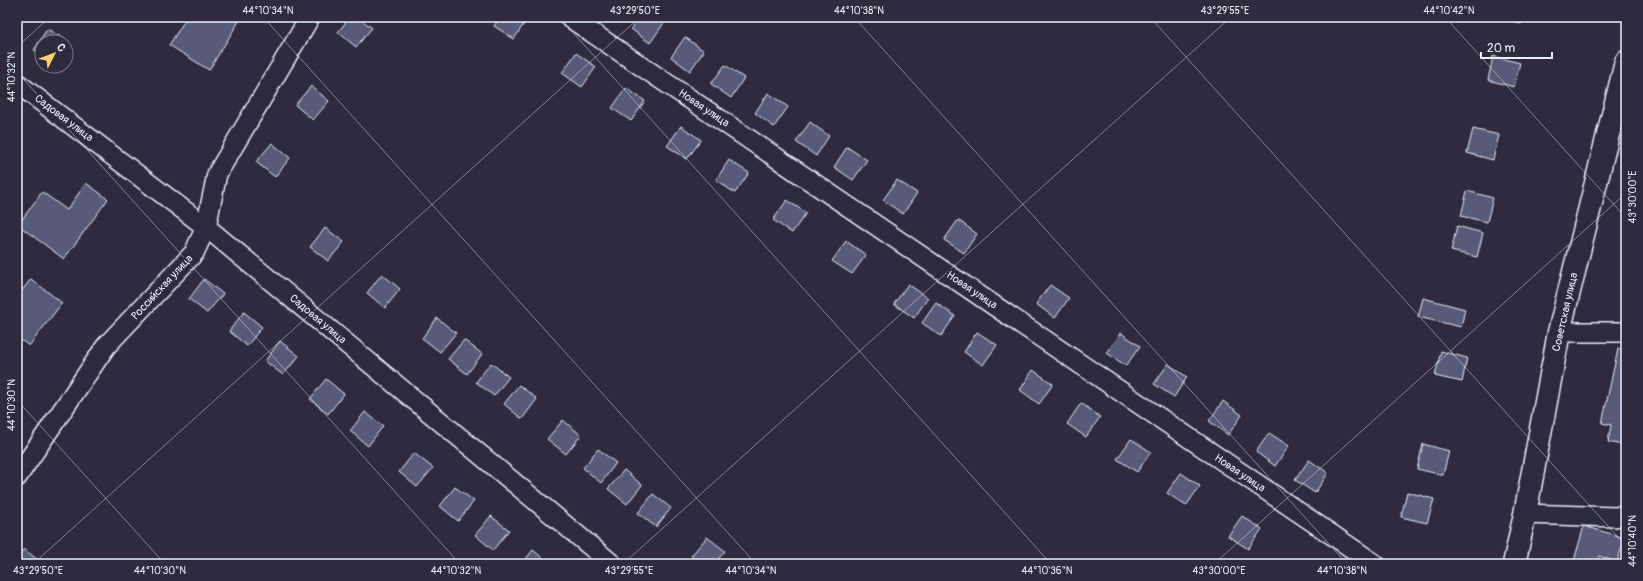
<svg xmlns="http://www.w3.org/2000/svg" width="1643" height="581" viewBox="0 0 1643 581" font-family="Pangolin,sans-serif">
  <rect width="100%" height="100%" fill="#2f2a3d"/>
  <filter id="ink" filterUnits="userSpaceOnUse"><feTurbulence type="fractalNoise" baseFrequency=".025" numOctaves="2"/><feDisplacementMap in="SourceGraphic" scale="8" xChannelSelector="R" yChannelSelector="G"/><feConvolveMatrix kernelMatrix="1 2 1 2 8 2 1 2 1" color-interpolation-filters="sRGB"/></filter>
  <g filter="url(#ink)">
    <g fill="#595a77" stroke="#e8f1f8">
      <path d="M187,17H239L241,18L209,70L169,45Z"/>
      <path d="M350,17H358L372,28L356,47L338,32Z"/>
      <path d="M500,17H524L527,19L514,39L494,26Z"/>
      <path d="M639,17H655L664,23L650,43L631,29Z"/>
      <path d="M1500,17H1524L1521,24Z"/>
      <path d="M47,29L68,41L66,45V42H42V56L34,50Z"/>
      <path d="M685,37L704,51L690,71L671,57Z"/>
      <path d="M576,53L596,67L582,87L562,73Z"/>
      <path d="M1493,56L1520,63L1514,87L1488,80Z"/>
      <path d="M725,65L744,78L731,98L711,84Z"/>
      <path d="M311,86L329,101L313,120L295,105Z"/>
      <path d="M626,88L645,101L631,121L612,108Z"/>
      <path d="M768,93L788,107L774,127L755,113Z"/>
      <path d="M810,122L829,136L816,156L796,142Z"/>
      <path d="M681,126L701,140L687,159L667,146Z"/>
      <path d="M1473,129L1499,135L1493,160L1467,153Z"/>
      <path d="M272,143L290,158L275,177L256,162Z"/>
      <path d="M847,147L867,160L853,180L834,167Z"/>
      <path d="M729,160L749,173L735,193L716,180Z"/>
      <path d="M897,180L917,193L903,214L883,200Z"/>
      <path d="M86,183L108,199L64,259L18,225L42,192L67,210Z"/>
      <path d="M1467,191L1493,198L1487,222L1461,216Z"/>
      <path d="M787,200L806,213L792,233L773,220Z"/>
      <path d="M958,220L977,234L964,253L944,240Z"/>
      <path d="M1457,226L1483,233L1477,257L1451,251Z"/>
      <path d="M325,228L344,242L328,261L310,247Z"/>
      <path d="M846,241L866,255L852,274L832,261Z"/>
      <path d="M382,274L400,289L385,308L367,293Z"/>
      <path d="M31,279L62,303L29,346L17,337V297Z"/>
      <path d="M204,279L223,294L207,313L189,299Z"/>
      <path d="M908,284L928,298L914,318L894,304Z"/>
      <path d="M1050,285L1069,298L1055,318L1036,304Z"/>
      <path d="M1423,298L1465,309L1461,327L1418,317Z"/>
      <path d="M936,303L955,316L941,336L922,323Z"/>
      <path d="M244,312L262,327L247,346L229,331Z"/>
      <path d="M437,318L456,333L440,352L422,338Z"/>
      <path d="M977,332L997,345L983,365L964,352Z"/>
      <path d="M1121,333L1140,346L1126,366L1107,353Z"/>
      <path d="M464,340L482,354L467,374L448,359Z"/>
      <path d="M280,341L299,356L283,375L265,361Z"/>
      <path d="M1618,349L1626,350V446L1608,442L1611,425L1602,423Z"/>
      <path d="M1441,351L1467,358L1462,382L1435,376Z"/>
      <path d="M491,363L509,377L494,396L476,382Z"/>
      <path d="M1168,364L1187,377L1174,397L1154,384Z"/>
      <path d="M1033,370L1053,384L1039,404L1020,390Z"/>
      <path d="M326,379L344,394L328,414L310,399Z"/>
      <path d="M519,385L537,399L522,419L504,404Z"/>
      <path d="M1223,401L1242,415L1228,435L1209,421Z"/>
      <path d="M1081,403L1100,417L1086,437L1067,424Z"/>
      <path d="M365,412L383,426L368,446L350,431Z"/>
      <path d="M563,420L581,435L566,454L547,439Z"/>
      <path d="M1269,433L1289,446L1275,466L1256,452Z"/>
      <path d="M1131,439L1151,452L1137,472L1117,459Z"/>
      <path d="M1423,444L1449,451L1443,475L1417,469Z"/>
      <path d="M598,449L616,463L601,483L583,468Z"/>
      <path d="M414,453L433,468L417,487L399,472Z"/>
      <path d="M1309,460L1328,473L1315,493L1295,480Z"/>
      <path d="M624,470L642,485L627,504L608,489Z"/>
      <path d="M1181,473L1200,486L1186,506L1167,493Z"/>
      <path d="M455,487L474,501L458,521L440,506Z"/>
      <path d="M1407,492L1434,499L1427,523L1401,517Z"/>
      <path d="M653,494L671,508L656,527L638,513Z"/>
      <path d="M491,516L509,530L493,550L475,535Z"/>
      <path d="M1242,516L1262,529L1248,549L1228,536Z"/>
      <path d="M1584,526L1625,538L1617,562L1599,556L1596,564H1573Z"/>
      <path d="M707,537L725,551L714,564H701L691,556Z"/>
      <path d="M24,549L43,564H17V558Z"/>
      <path d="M533,550L550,564H522Z"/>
    </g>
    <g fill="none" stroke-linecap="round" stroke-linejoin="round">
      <defs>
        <g id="street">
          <path d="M569,17L1375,564"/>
          <path d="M17,83L206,227L612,564"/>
          <path d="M1559,332H1626"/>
          <path d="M17,477L106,346L194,253L206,227L217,174L310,17"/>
          <path d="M1525,514L1615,517L1626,515"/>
        </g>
        <path id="secondary" d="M1514,564L1525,514L1559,332L1626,62"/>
      </defs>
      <use href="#street" stroke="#e8f1f8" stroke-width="22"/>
      <use href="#secondary" stroke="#e8f1f8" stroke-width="25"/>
      <use href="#street" stroke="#2f2a3d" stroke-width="19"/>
      <use href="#secondary" stroke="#2f2a3d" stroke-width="22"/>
    </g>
  </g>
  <path fill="none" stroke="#e8f1f8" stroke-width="1" stroke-opacity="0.45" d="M263,17L756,564M559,17L1051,564M854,17L1347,564M1150,17L1626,546M1445,17L1626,218M17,47L50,17M17,72L460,564M17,400L165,564M33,564L640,17M623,564L1231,17M1214,564L1626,193"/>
  <g text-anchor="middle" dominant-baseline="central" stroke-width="4" stroke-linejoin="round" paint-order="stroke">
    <g font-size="11" fill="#e8f1f8" stroke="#2f2a3d">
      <text transform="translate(704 108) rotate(34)">Новая улица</text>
      <text transform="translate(64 118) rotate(37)">Садовая улица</text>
      <text transform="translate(162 287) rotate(-47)">Российская улица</text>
      <text transform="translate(972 290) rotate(34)">Новая улица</text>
      <text transform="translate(1565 312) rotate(-77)">Советская улица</text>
      <text transform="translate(318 319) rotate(40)">Садовая улица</text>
      <text transform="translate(1240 473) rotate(34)">Новая улица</text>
    </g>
  </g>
  <rect width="1643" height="581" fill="none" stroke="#2f2a3d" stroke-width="44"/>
  <g transform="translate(54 54) rotate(48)"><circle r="19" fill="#2f2a3d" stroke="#797a88"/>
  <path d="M0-3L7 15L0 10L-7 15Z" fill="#ffd166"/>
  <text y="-6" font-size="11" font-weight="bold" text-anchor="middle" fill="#e8f1f8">С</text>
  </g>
  <path d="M1481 52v6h71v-6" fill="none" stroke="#e8f1f8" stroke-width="2"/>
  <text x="1487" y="52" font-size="12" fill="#e8f1f8" stroke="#2f2a3d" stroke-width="3" paint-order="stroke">20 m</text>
  <rect x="22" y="22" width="1599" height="537" fill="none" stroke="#e8f1f8" stroke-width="1.5"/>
  <g font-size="10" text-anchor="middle" fill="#e8f1f8">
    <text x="268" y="14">44°10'34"N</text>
    <text x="635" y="14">43°29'50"E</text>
    <text x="859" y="14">44°10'38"N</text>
    <text x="1225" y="14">43°29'55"E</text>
    <text x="1449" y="14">44°10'42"N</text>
    <text transform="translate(11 77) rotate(-90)" y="4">44°10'32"N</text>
    <text transform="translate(1632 197) rotate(-90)" y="4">43°30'00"E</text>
    <text transform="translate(11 405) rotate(-90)" y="4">44°10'30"N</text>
    <text transform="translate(1632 541) rotate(-90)" y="4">44°10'40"N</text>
    <text x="38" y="574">43°29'50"E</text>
    <text x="160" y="574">44°10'30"N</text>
    <text x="456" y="574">44°10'32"N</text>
    <text x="629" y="574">43°29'55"E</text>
    <text x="751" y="574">44°10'34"N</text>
    <text x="1047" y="574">44°10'36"N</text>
    <text x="1219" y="574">43°30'00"E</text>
    <text x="1342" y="574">44°10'38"N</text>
  </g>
</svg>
